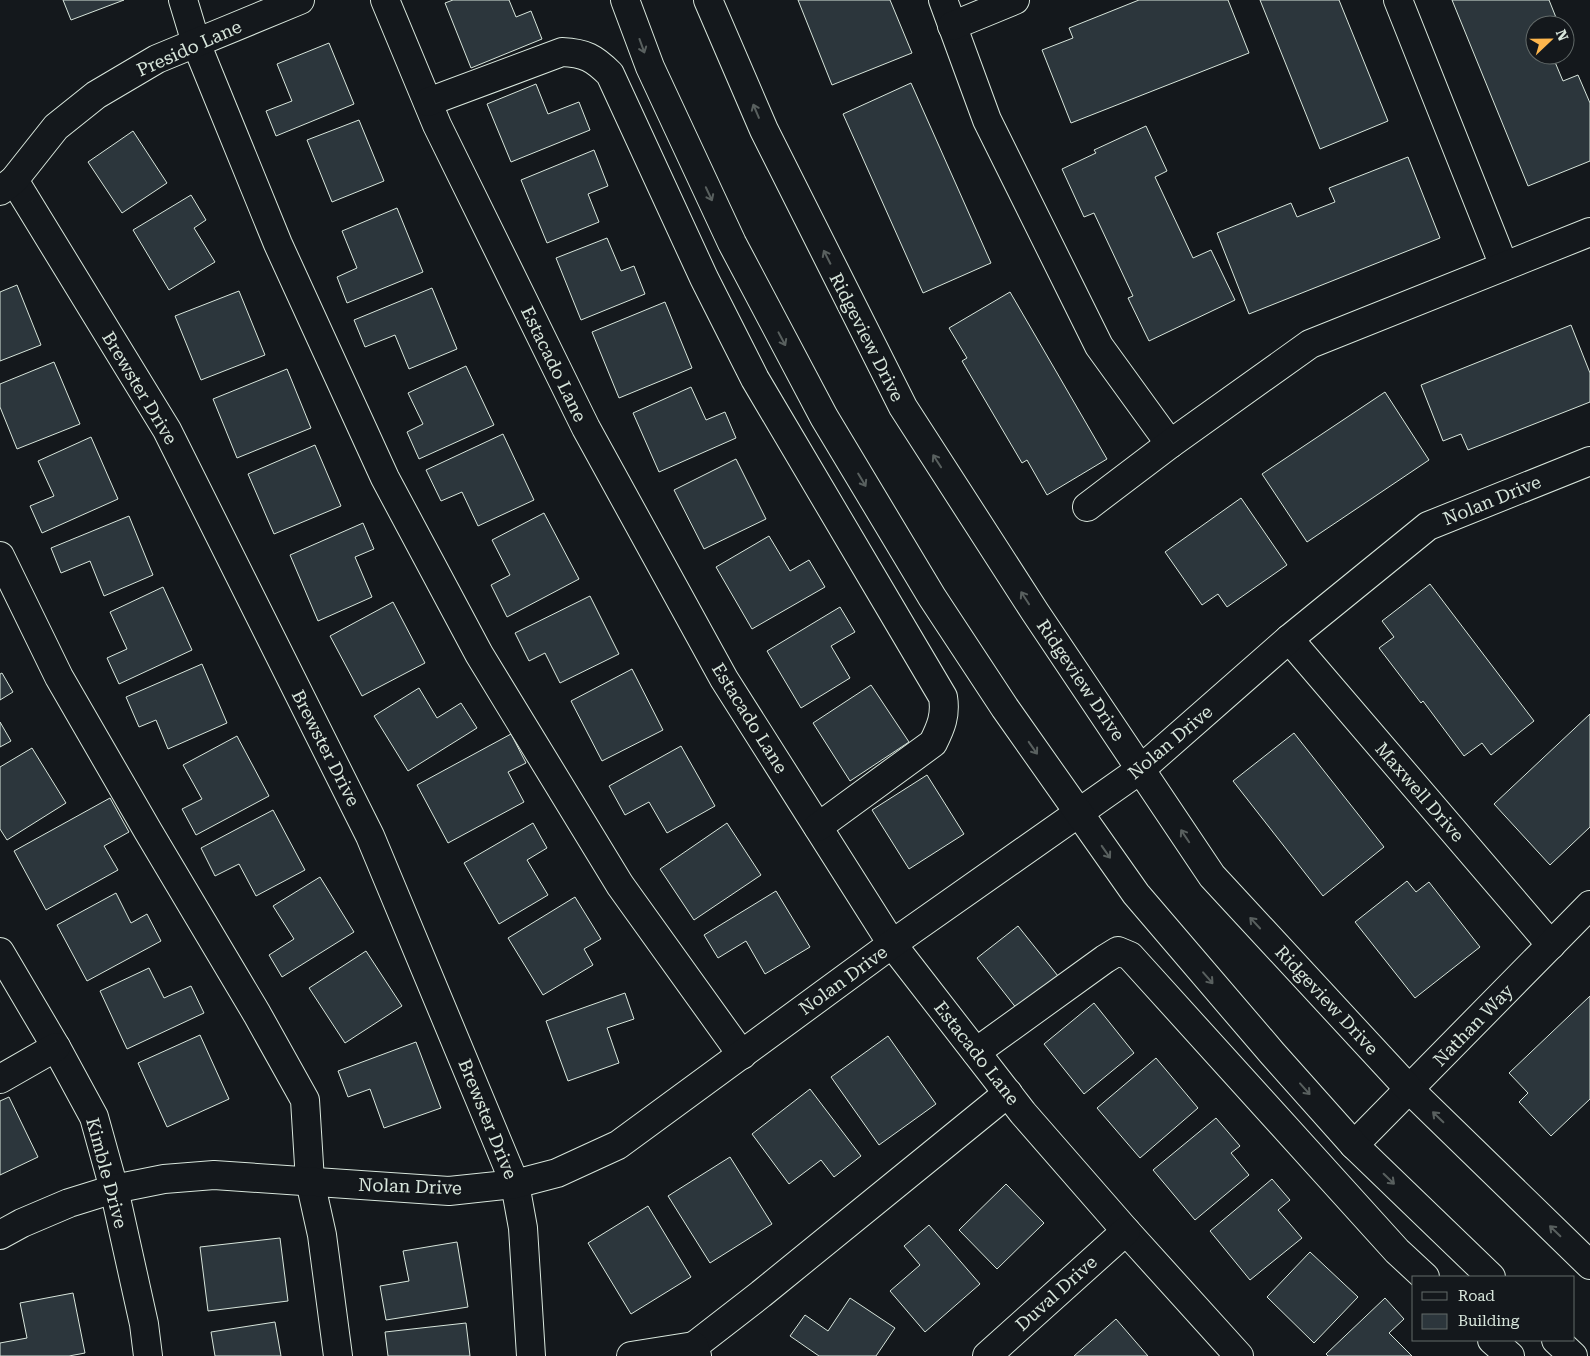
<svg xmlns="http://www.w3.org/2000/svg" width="1590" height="1356" viewBox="0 0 1590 1356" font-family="'Roboto Serif',serif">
  <rect width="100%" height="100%" fill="#14181c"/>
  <g fill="#2c363c" stroke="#d8e6dc">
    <path d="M63,0H124L71,20Z"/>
    <path d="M453,0H509L516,17L531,11L542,39L471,68L445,3Z"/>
    <path d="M798,0H890L912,53L832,85Z"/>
    <path d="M1139,0H1228L1249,53L1071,123L1042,50L1073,38L1069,28Z"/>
    <path d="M1260,0H1339L1388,121L1320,149Z"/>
    <path d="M1452,0H1549L1559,25H1535V55H1552L1563,81L1578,75L1590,103V161L1528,186Z"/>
    <path d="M329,43L354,104L276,136L266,111L292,101L277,64Z"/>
    <path d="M911,83L991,263L923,293L843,114Z"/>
    <path d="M536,84L548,114L579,102L590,130L511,162L487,104Z"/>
    <path d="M359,120L384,181L332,202L307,140Z"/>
    <path d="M1146,126L1167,171L1155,177L1193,258L1211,250L1235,300L1149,341L1128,298L1133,296L1094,213L1084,217L1062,169L1096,153L1094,150Z"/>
    <path d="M133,131L167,183L122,213L88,162Z"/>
    <path d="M594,150L608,186L588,194L599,222L547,243L521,180Z"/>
    <path d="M1408,157L1440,238L1249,314L1217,233L1291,203L1297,217L1335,202L1329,188Z"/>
    <path d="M191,195L206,220L194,228L215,262L169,290L133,230Z"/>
    <path d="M397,208L423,272L347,303L337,277L357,268L342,231Z"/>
    <path d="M607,238L621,271L634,266L645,294L581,320L556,258Z"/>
    <path d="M17,285L41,345L0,361V292Z"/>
    <path d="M432,288L457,349L409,369L395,335L365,347L354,320Z"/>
    <path d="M239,291L265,355L201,380L175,316Z"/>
    <path d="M1010,292L1107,459L1047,495L1027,460L1022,463L962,361L967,358L949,328Z"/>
    <path d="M665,302L692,368L619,398L592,332Z"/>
    <path d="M1571,325L1590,373V402L1468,450L1461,434L1443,441L1421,385Z"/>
    <path d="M54,362L80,424L17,449L0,407V384Z"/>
    <path d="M466,366L494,425L419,459L407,432L423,424L408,393Z"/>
    <path d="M287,369L311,428L237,458L213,399Z"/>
    <path d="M691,387L706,420L725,412L736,438L659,472L633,413Z"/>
    <path d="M1385,392L1429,460L1307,542L1262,474Z"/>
    <path d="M503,434L534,500L478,526L462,492L441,501L426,470Z"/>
    <path d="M91,437L118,499L42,533L30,506L54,496L38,461Z"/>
    <path d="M315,445L341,506L274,534L248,474Z"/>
    <path d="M736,459L766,519L704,549L674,490Z"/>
    <path d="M1241,498L1287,565L1227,607L1218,594L1202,605L1165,552Z"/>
    <path d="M544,513L579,579L507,617L491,585L510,575L492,540Z"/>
    <path d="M129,516L153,575L104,596L90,561L61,573L51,548Z"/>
    <path d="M363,523L374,549L355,557L372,597L318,621L290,555Z"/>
    <path d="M769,536L790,571L809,560L825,587L752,629L716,567Z"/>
    <path d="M1430,584L1534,721L1491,755L1482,743L1464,756L1423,701L1421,703L1379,648L1394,637L1382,621Z"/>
    <path d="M163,587L192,650L119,684L107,658L127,649L110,612Z"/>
    <path d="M590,596L619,654L560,683L545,653L529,661L515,633Z"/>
    <path d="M393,602L425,663L362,696L330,636Z"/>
    <path d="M840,607L855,632L831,646L850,678L801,708L767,651Z"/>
    <path d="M202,664L227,723L168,749L156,720L139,727L126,697Z"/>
    <path d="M632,669L663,730L602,761L571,701Z"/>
    <path d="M2,673L13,692L0,700V674Z"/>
    <path d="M871,685L909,742L850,781L813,723Z"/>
    <path d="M419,688L437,718L461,703L477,728L408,771L374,716Z"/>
    <path d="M1590,714V827L1550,865L1494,804Z"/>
    <path d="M0,722L11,741L0,747Z"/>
    <path d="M1294,733L1384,847L1323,896L1233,781Z"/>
    <path d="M511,734L526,763L508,772L524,802L448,843L417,785Z"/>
    <path d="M237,736L269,796L196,835L182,809L202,799L183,765Z"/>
    <path d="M681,746L715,806L667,833L649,802L625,815L609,786Z"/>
    <path d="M32,748L66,803L7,840L0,829V767Z"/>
    <path d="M927,775L964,834L909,869L872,810Z"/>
    <path d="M110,798L129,832L104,846L118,870L46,910L14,851Z"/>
    <path d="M273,810L305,870L256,896L239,864L215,876L201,848Z"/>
    <path d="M533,823L547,848L527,860L548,895L499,924L464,863Z"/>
    <path d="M727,823L761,875L694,920L660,869Z"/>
    <path d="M320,877L354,932L282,977L269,955L294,939L273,906Z"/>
    <path d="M1407,881L1416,892L1429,882L1480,947L1415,998L1355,922Z"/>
    <path d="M776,891L810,947L765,974L746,941L718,958L704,935Z"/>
    <path d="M116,893L131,923L147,914L161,941L87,981L57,925Z"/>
    <path d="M575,897L601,939L584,949L593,965L543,995L508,938Z"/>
    <path d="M1018,926L1058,976L1017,1009L977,958Z"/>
    <path d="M366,951L402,1006L345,1043L309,988Z"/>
    <path d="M149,968L164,998L191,986L204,1013L127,1049L100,991Z"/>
    <path d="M625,993L634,1019L607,1028L619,1063L568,1081L546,1021Z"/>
    <path d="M1590,996V1099L1551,1136L1519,1102L1528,1093L1509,1073Z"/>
    <path d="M1094,1003L1134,1053L1084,1094L1044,1044Z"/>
    <path d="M200,1035L229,1099L167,1127L138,1063Z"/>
    <path d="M888,1036L936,1104L879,1145L831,1077Z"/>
    <path d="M416,1042L441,1108L384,1128L370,1089L348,1097L338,1071Z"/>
    <path d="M1156,1058L1198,1108L1140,1158L1097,1108Z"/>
    <path d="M810,1089L861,1156L834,1177L821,1160L789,1184L752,1134Z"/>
    <path d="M9,1097L38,1157L0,1175V1101Z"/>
    <path d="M1216,1118L1240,1146L1231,1153L1249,1175L1195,1220L1153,1170Z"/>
    <path d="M730,1157L772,1224L710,1263L668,1196Z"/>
    <path d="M1272,1179L1290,1200L1278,1210L1302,1238L1250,1280L1210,1231Z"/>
    <path d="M1006,1184L1044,1223L997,1269L959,1230Z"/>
    <path d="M648,1206L691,1277L631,1314L588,1243Z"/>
    <path d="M929,1225L980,1284L925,1332L890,1291L920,1265L904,1246Z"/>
    <path d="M280,1238L288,1301L208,1311L200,1247Z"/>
    <path d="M457,1242L468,1307L386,1320L380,1286L409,1281L403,1251Z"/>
    <path d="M1310,1252L1358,1297L1314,1343L1267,1297Z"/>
    <path d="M73,1293L85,1353L69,1356H0V1343L27,1338L20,1303Z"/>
    <path d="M850,1298L895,1328L876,1356H819L790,1336L805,1315L828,1331Z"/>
    <path d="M1385,1298L1404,1319L1389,1333L1412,1356H1328L1326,1354Z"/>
    <path d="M1116,1319L1148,1356H1074Z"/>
    <path d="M275,1322L281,1356H215L211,1332Z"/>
    <path d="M466,1323L470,1356H388L385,1332Z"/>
  </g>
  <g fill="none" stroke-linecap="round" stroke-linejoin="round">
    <defs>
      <g id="minor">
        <path d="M183,0L196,43L278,244L385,478L479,654L620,885L742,1055"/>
        <path d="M385,0L437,125L586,428L724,679L892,944L1023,1113L1126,1231L1239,1356"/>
        <path d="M943,0L987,120L1099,346L1170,444"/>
        <path d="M1398,0L1504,266"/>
        <path d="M952,26L1015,0"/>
        <path d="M428,102L562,52C585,53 594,58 610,74L704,278L755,379L943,697C946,715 941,727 933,743L818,827"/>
        <path d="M14,180L167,430L370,836L515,1184L523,1228L531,1356"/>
        <path d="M0,191L14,180L56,127L96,95L157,59L300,0"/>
        <path d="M1087,507L1170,444L1310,344L1590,232"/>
        <path d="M0,556L59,677L148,831L257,1014L305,1100L310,1181L322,1235L338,1356"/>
        <path d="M1289,639L1551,945"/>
        <path d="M0,952L56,1047L94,1117L114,1189L144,1324L148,1356"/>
        <path d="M976,1052L1105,959L1118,951L1130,956L1397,1251L1425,1277"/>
        <path d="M0,1079L56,1047"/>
        <path d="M1354,1145L1590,905"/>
        <path d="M0,1235L22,1223L69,1203L114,1189L164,1179L214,1175L449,1191L515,1184L557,1173L618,1145L892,944L1141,769L1289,639L1428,526L1590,461"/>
        <path d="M1492,1340L1510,1356"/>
        <path d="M694,1346L761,1294L1008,1093"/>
        <path d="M631,1356L694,1346L697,1356"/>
        <path d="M987,1356L1126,1231"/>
      </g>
      <g id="major">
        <path d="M625,0L650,67L732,243L824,417L932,597L1005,708L1136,894L1272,1053L1354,1145L1491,1277"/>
        <path d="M708,0L764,130L903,407L1035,612L1212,876L1410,1090L1590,1265"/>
        <path d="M1556,1340L1573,1356"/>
      </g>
    </defs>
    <use href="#minor" stroke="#d8e6dc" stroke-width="30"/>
    <use href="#major" stroke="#d8e6dc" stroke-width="30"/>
    <use href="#minor" stroke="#14181c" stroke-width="28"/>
    <use href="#major" stroke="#14181c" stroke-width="28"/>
  </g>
  <defs><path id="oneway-shaft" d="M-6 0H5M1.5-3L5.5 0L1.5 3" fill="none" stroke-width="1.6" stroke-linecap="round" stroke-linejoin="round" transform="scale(1.25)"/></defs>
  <g stroke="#59605f">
    <use href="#oneway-shaft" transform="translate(642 46) rotate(70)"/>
    <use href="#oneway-shaft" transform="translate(756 111) rotate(-113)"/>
    <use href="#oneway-shaft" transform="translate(709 194) rotate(65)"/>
    <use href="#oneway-shaft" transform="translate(827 257) rotate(-117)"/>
    <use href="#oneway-shaft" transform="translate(782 339) rotate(62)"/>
    <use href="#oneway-shaft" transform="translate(937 461) rotate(-123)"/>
    <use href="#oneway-shaft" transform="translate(862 480) rotate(59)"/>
    <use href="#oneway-shaft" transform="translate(1025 598) rotate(-123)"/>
    <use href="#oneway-shaft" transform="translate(1033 748) rotate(55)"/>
    <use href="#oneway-shaft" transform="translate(1185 836) rotate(-124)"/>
    <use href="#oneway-shaft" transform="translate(1106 852) rotate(55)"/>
    <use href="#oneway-shaft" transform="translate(1255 923) rotate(-133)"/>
    <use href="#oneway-shaft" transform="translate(1208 978) rotate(49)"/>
    <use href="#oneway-shaft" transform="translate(1305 1089) rotate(48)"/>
    <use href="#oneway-shaft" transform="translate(1438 1117) rotate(-136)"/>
    <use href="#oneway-shaft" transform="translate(1389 1179) rotate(44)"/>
    <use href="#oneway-shaft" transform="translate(1555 1231) rotate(-136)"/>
  </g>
  <g text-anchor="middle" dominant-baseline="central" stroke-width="4" stroke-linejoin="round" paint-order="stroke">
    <g font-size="18" fill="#d8e6dc" stroke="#14181c">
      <text transform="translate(189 48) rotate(-24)">Presido Lane</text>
      <text transform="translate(867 337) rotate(63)">Ridgeview Drive</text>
      <text transform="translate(554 364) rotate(64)">Estacado Lane</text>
      <text transform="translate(140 388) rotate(59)">Brewster Drive</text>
      <text transform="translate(1492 500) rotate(-22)">Nolan Drive</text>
      <text transform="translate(1081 680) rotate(56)">Ridgeview Drive</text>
      <text transform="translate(750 718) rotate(58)">Estacado Lane</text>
      <text transform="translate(1170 742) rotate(-40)">Nolan Drive</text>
      <text transform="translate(326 748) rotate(63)">Brewster Drive</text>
      <text transform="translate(1420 792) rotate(49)">Maxwell Drive</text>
      <text transform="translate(843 980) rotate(-36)">Nolan Drive</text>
      <text transform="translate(1327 1000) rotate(47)">Ridgeview Drive</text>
      <text transform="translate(1473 1025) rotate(-46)">Nathan Way</text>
      <text transform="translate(977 1053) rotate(52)">Estacado Lane</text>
      <text transform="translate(488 1119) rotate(68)">Brewster Drive</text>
      <text transform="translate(107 1173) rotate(75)">Kimble Drive</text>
      <text transform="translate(410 1186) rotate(2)">Nolan Drive</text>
      <text transform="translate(1056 1293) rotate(-42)">Duval Drive</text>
    </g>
  </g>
  <rect x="1412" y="1276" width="162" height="65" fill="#14181c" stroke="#626a69"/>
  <rect x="1422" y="1292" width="25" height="8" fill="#14181c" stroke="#626a69"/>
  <text x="1458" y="1301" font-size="15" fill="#d8e6dc">Road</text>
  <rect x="1422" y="1314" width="25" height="15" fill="#2c363c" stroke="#626a69"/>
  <text x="1458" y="1326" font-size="15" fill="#d8e6dc">Building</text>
  <g transform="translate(1550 40) rotate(68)"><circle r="24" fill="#14181c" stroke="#626a69"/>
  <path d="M0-4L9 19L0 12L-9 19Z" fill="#ffb74d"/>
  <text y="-8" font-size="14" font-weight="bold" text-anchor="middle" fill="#d8e6dc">N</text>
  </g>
</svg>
